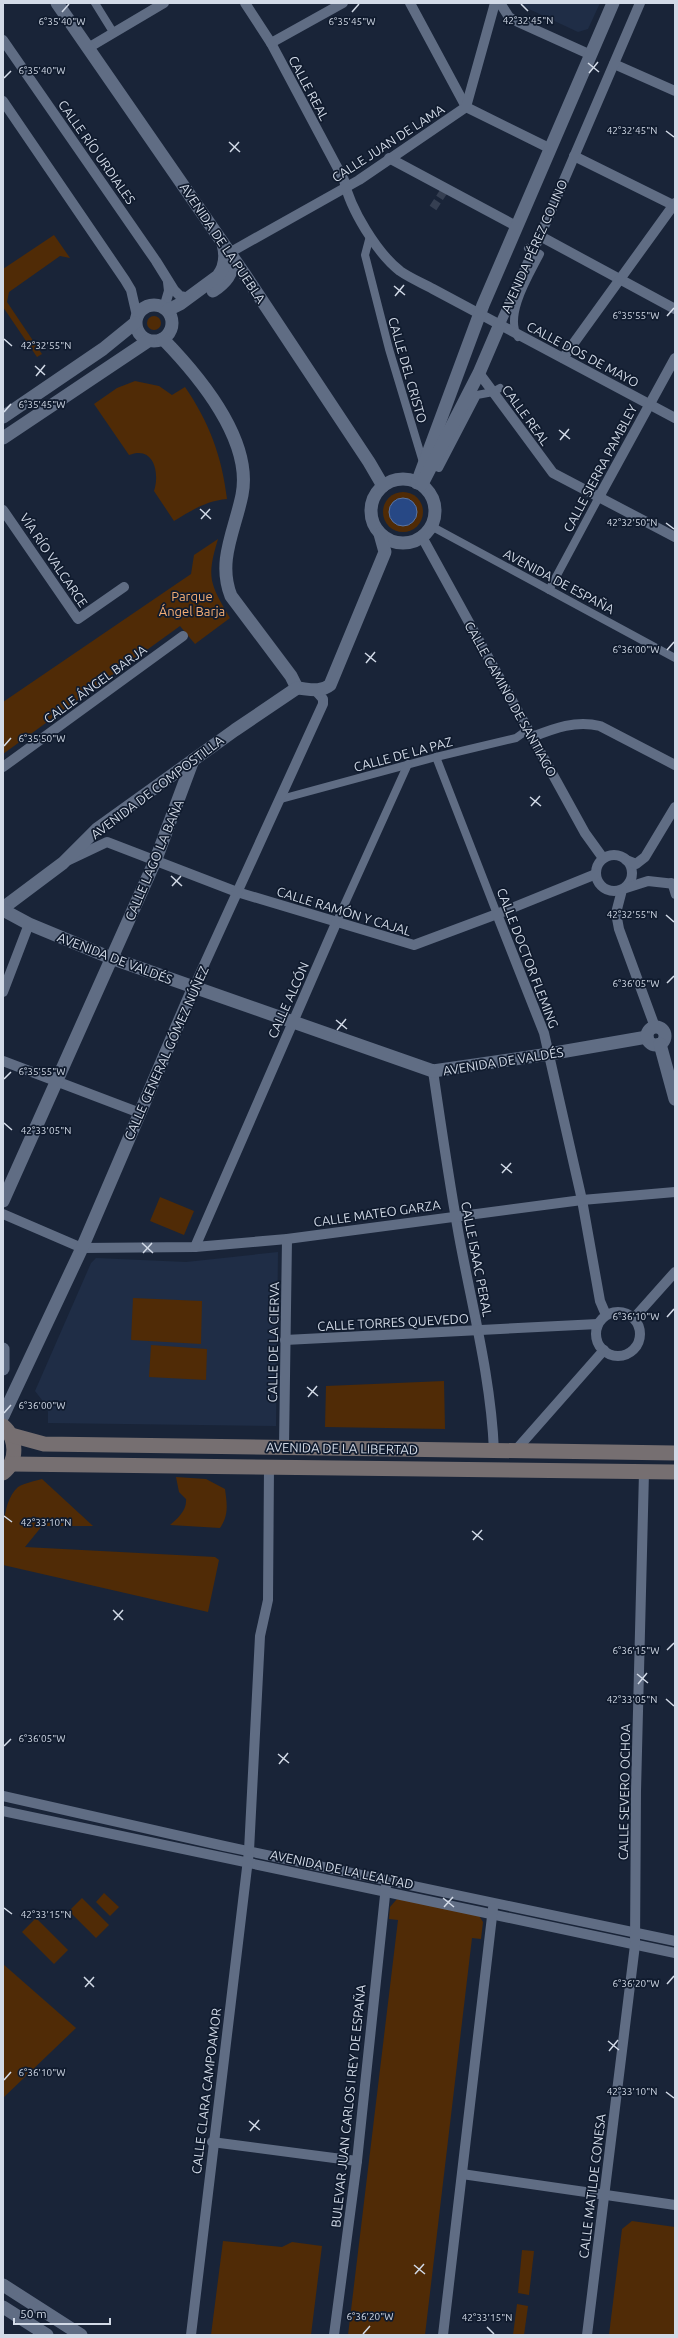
<svg xmlns="http://www.w3.org/2000/svg" width="678" height="2338" viewBox="0 0 678 2338" font-family="Ubuntu,sans-serif">
  <rect width="100%" height="100%" fill="#192438"/>
  <g fill="#1f2d46">
    <path d="M516,3H600L588,29L578,32Z"/>
    <path d="M278,1252L276,1426L48,1423V1412L45,1404L35,1391L91,1263L96,1258L186,1262Z"/>
  </g>
  <g fill="#502b06">
    <path d="M54,235L70,258L60,256L9,292L7,302L42,354L37,357L3,307V269Z"/>
    <circle cx="154" cy="323" r="7"/>
    <path d="M135,381L159,386L172,395L185,387C209,422 222,456 227,499C206,501 192,510 174,521L154,491C160,473 154,445 129,455L94,404L117,388Z"/>
    <circle cx="403" cy="512" r="20"/>
    <path d="M218,539C206,578 210,584 230,618L195,644L180,626L3,754V702L191,574L194,555Z"/>
    <path d="M160,1197L194,1211L184,1235L150,1221Z"/>
    <path d="M133,1298L202,1301L201,1344L131,1340Z"/>
    <path d="M151,1345L207,1349L206,1380L149,1377Z"/>
    <path d="M444,1381L445,1429L325,1427L326,1386Z"/>
    <path d="M176,1477L206,1479L225,1489C227,1504 229,1515 220,1528L170,1525C178,1518 187,1510 186,1499L179,1492Z"/>
    <path d="M42,1479L93,1526H42L25,1547L215,1557L219,1560L208,1612L3,1565C3,1542 0,1503 18,1487C25,1483 35,1481 42,1479Z"/>
    <path d="M104,1893L119,1907L110,1916L96,1902Z"/>
    <path d="M82,1898L109,1925L96,1938L69,1911Z"/>
    <path d="M397,1899L478,1914L483,1922L481,1939L472,1938L425,2335H348L398,1920L389,1919L390,1907Z"/>
    <path d="M36,1918L68,1950L54,1964L22,1932Z"/>
    <path d="M3,1964L76,2028L3,2098Z"/>
    <path d="M632,2221L675,2227V2335H609L622,2229Z"/>
    <path d="M223,2241L282,2247L292,2242L322,2246L311,2335H211Z"/>
    <path d="M522,2250L534,2251L529,2295L518,2293Z"/>
    <path d="M517,2304L528,2306L524,2335H513Z"/>
  </g>
  <circle fill="#274885" stroke="#5a74a2" cx="403" cy="512" r="14"/>
  <g fill="none" stroke-linecap="round" stroke-linejoin="round">
    <path stroke="#353f52" stroke-width="8" stroke-dasharray="8 4" stroke-linecap="butt" d="M433,208L446,188"/>
    <g stroke="#606d84" stroke-width="8">
      <path d="M95,3L113,32"/>
      <path d="M370,236L365,255L389,349L423,462L439,468L477,395L493,392L500,388"/>
      <path d="M518,337C504,315 530,274 540,254L528,248"/>
      <path d="M431,526L675,658"/>
      <path d="M549,590L599,497"/>
      <path d="M436,757L497,914"/>
      <path d="M281,799L436,757L516,738L523,733L526,726"/>
      <path d="M671,882L675,895"/>
      <path d="M337,921L408,764"/>
    </g>
    <g stroke="#606d84" stroke-width="10">
      <path d="M245,3L271,43L344,180C350,209 377,253 400,271C410,278 422,283 433,289L675,418"/>
      <path d="M410,3L466,107"/>
      <path d="M500,3L509,17L518,22L591,55"/>
      <path d="M3,40L156,261L174,290L180,296L189,298"/>
      <path d="M271,43L343,3"/>
      <path d="M88,48L164,3"/>
      <path d="M614,64L675,91"/>
      <path d="M3,101L125,280L131,290L137,316"/>
      <path d="M466,107L549,148"/>
      <path d="M574,156L675,206"/>
      <path d="M389,158L516,226"/>
      <path d="M540,236L675,309"/>
      <path d="M229,253L359,180L466,107L495,3"/>
      <path d="M164,308L169,291L168,282"/>
      <path d="M500,324L540,236L640,3"/>
      <path d="M563,358L675,203"/>
      <path d="M479,373L553,473L675,537"/>
      <path d="M599,497L675,358"/>
      <path d="M3,510L78,619L124,587"/>
      <path d="M422,537L585,833L603,858"/>
      <path d="M532,737C555,728 576,720 600,726L675,765"/>
      <path d="M3,767L183,636"/>
      <circle cx="614" cy="873" r="18"/>
      <path d="M69,860L107,842L237,892L414,945L497,914L596,874"/>
      <path d="M626,860L636,864L645,857L675,807"/>
      <path d="M626,888L648,881L675,884"/>
      <path d="M622,890L616,913L619,929L655,1027"/>
      <path d="M497,914L544,1033L582,1200L600,1301L606,1315"/>
      <path d="M194,987L323,704V699L316,691"/>
      <path d="M3,992L29,924"/>
      <path d="M3,1061L140,1113"/>
      <path d="M433,1071C441,1126 449,1181 459,1236C472,1307 491,1378 494,1451"/>
      <path d="M3,1214L82,1248L195,1247L287,1239L582,1200L675,1192"/>
      <path d="M195,1247L337,921"/>
      <circle cx="618" cy="1334" r="22"/>
      <path d="M634,1318L675,1272"/>
      <path d="M285,1340L598,1324"/>
      <path d="M284,1446L287,1239"/>
      <path d="M515,1451L604,1350"/>
      <path d="M3,1796L224,1846L675,1941"/>
      <path d="M3,1811L675,1953"/>
      <path d="M212,2142L357,2161"/>
      <path d="M462,2174L675,2205"/>
      <path d="M191,2335L249,1851L260,1636L268,1600L269,1467"/>
      <path d="M334,2335L357,2161L386,1886"/>
      <path d="M443,2335L493,1908"/>
      <path d="M587,2335L635,1945L636,1791L644,1472"/>
    </g>
    <g stroke="#606d84" stroke-width="13">
      <path d="M57,3L245,275L369,462L383,486"/>
      <path d="M213,291C226,282 233,274 233,259"/>
      <circle cx="154" cy="323" r="18"/>
      <path d="M168,310L180,304L218,276C225,267 226,255 223,244"/>
      <path d="M163,339C198,375 253,440 242,495C235,530 217,561 231,596L291,676L297,688"/>
      <path d="M3,417L103,349L135,323"/>
      <path d="M3,438L148,341"/>
      <circle cx="403" cy="511" r="32"/>
      <path d="M417,483L483,305L613,3"/>
      <path d="M422,484L479,373L500,324"/>
      <path d="M297,688C309,689 320,693 330,685L385,552L380,534"/>
      <path d="M3,908L63,863L97,829L235,730L297,688"/>
      <path d="M3,910L29,924L111,958L433,1071L549,1054L647,1037"/>
      <circle cx="656" cy="1036" r="9"/>
      <path d="M660,1044L675,1099"/>
      <path d="M3,1201L156,859L193,760"/>
      <path d="M3,1349V1369"/>
      <path d="M3,1416L82,1248L194,987"/>
      <path d="M3,2285L81,2335"/>
      <path d="M3,2307L47,2335"/>
    </g>
    <g stroke="#766f71" stroke-width="15">
      <path d="M3,1426C17,1438 18,1461 3,1473"/>
      <path d="M11,1435L44,1444L675,1453"/>
      <path d="M11,1464L675,1472"/>
    </g>
  </g>
  <path fill="none" stroke="#d2dae7" stroke-width="1.5" d="M521,4L528,11M62,12L69,4M352,12L359,4M588,63L599,72M589,73L598,62M4,78L11,71M666,131L674,137M229,142L240,152M230,152L239,142M394,286L405,295M395,296L404,285M667,316L674,308M4,339L12,346M35,366L45,375M36,376L45,365M4,412L11,404M559,430L570,439M560,440L569,429M200,509L211,519M201,519L210,509M666,523L674,529M667,650L674,642M365,653L376,662M366,663L375,652M4,746L11,738M530,797L541,806M531,806L540,796M171,876L182,886M172,886L181,876M666,915L674,922M667,983L674,976M336,1020L347,1029M337,1030L346,1019M4,1079L11,1072M4,1123L12,1130M501,1164L512,1173M502,1173L511,1163M142,1243L153,1253M143,1253L152,1243M667,1317L674,1309M307,1387L318,1396M308,1397L317,1386M4,1413L11,1405M4,1516L12,1522M472,1531L483,1540M473,1540L482,1530M113,1610L123,1620M114,1620L123,1610M667,1650L674,1643M637,1674L648,1683M638,1684L647,1673M666,1699L674,1706M4,1746L11,1739M278,1754L289,1763M279,1764L288,1753M443,1898L454,1907M444,1907L453,1897M4,1908L12,1914M84,1977L94,1987M667,1984L674,1976M85,1987L94,1977M608,2041L619,2050M609,2051L618,2040M4,2080L11,2072M666,2092L674,2098M249,2121L260,2130M250,2131L259,2120M414,2265L425,2274M415,2274L424,2264M487,2327L494,2334M363,2334L370,2326"/>
  <g text-anchor="middle" dominant-baseline="central" stroke-width="3.5" stroke-linejoin="round" paint-order="stroke">
    <g font-size="13" fill="#d2dae7" stroke="#101b2e">
      <text transform="translate(309 88) rotate(62)">CALLE REAL</text>
      <text transform="translate(388 143) rotate(-33)">CALLE JUAN DE LAMA</text>
      <text transform="translate(97 152) rotate(55)">CALLE RÍO URDIALES</text>
      <text transform="translate(223 243) rotate(56)">AVENIDA DE LA PUEBLA</text>
      <text transform="translate(534 246) rotate(-66)">AVENIDA PÉREZ COLINO</text>
      <text transform="translate(583 354) rotate(28)">CALLE DOS DE MAYO</text>
      <text transform="translate(408 370) rotate(74)">CALLE DEL CRISTO</text>
      <text transform="translate(526 415) rotate(54)">CALLE REAL</text>
      <text transform="translate(600 468) rotate(-62)">CALLE SIERRA PAMBLEY</text>
      <text transform="translate(54 560) rotate(56)">VÍA RÍO VALCARCE</text>
      <text transform="translate(559 581) rotate(28)">AVENIDA DE ESPAÑA</text>
      <text transform="translate(95 684) rotate(-36)">CALLE ÁNGEL BARJA</text>
      <text transform="translate(511 699) rotate(61)">CALLE CAMINO DE SANTIAGO</text>
      <text transform="translate(403 754) rotate(-15)">CALLE DE LA PAZ</text>
      <text transform="translate(157 787) rotate(-37)">AVENIDA DE COMPOSTILLA</text>
      <text transform="translate(154 860) rotate(-67)">CALLE LAGO LA BAÑA</text>
      <text transform="translate(344 911) rotate(17)">CALLE RAMÓN Y CAJAL</text>
      <text transform="translate(115 958) rotate(21)">AVENIDA DE VALDÉS</text>
      <text transform="translate(528 958) rotate(69)">CALLE DOCTOR FLEMING</text>
      <text transform="translate(288 1000) rotate(-66)">CALLE ALCÓN</text>
      <text transform="translate(166 1053) rotate(-66)">CALLE GENERAL GÓMEZ NÚÑEZ</text>
      <text transform="translate(503 1061) rotate(-9)">AVENIDA DE VALDÉS</text>
      <text transform="translate(377 1213) rotate(-8)">CALLE MATEO GARZA</text>
      <text transform="translate(477 1259) rotate(79)">CALLE ISAAC PERAL</text>
      <text transform="translate(393 1322) rotate(-3)">CALLE TORRES QUEVEDO</text>
      <text transform="translate(273 1342) rotate(-89)">CALLE DE LA CIERVA</text>
      <text transform="translate(342 1448) rotate(1)">AVENIDA DE LA LIBERTAD</text>
      <text transform="translate(624 1792) rotate(-89)">CALLE SEVERO OCHOA</text>
      <text transform="translate(342 1869) rotate(12)">AVENIDA DE LA LEALTAD</text>
      <text transform="translate(206 2091) rotate(-83)">CALLE CLARA CAMPOAMOR</text>
      <text transform="translate(348 2106) rotate(-84)">BULEVAR JUAN CARLOS I REY DE ESPAÑA</text>
      <text transform="translate(592 2186) rotate(-83)">CALLE MATILDE CONESA</text>
    </g>
    <g font-size="13" fill="#f4ad73" stroke="#101b2e">
      <text x="192" y="596">Parque<tspan x="192" dy="15">Ángel Barja</tspan></text>
    </g>
  </g>
  <g font-size="10" text-anchor="middle" fill="#d2dae7" stroke="#101b2e" stroke-width="3.5" stroke-linejoin="round" paint-order="stroke">
    <text x="528" y="24">42°32'45"N</text>
    <text x="62" y="25">6°35'40"W</text>
    <text x="352" y="25">6°35'45"W</text>
    <text x="42" y="74">6°35'40"W</text>
    <text x="632" y="134">42°32'45"N</text>
    <text x="636" y="319">6°35'55"W</text>
    <text x="46" y="349">42°32'55"N</text>
    <text x="42" y="408">6°35'45"W</text>
    <text x="632" y="526">42°32'50"N</text>
    <text x="636" y="653">6°36'00"W</text>
    <text x="42" y="742">6°35'50"W</text>
    <text x="632" y="918">42°32'55"N</text>
    <text x="636" y="987">6°36'05"W</text>
    <text x="42" y="1075">6°35'55"W</text>
    <text x="46" y="1134">42°33'05"N</text>
    <text x="636" y="1320">6°36'10"W</text>
    <text x="42" y="1409">6°36'00"W</text>
    <text x="46" y="1526">42°33'10"N</text>
    <text x="636" y="1654">6°36'15"W</text>
    <text x="632" y="1703">42°33'05"N</text>
    <text x="42" y="1742">6°36'05"W</text>
    <text x="46" y="1918">42°33'15"N</text>
    <text x="636" y="1987">6°36'20"W</text>
    <text x="42" y="2076">6°36'10"W</text>
    <text x="632" y="2095">42°33'10"N</text>
    <text x="370" y="2320">6°36'20"W</text>
    <text x="487" y="2321">42°33'15"N</text>
  </g>
  <rect width="678" height="2338" fill="none" stroke="#d2dae7" stroke-width="8"/>
  <path d="M14 2318v6h96v-6" fill="none" stroke="#d2dae7" stroke-width="2"/>
  <text x="20" y="2318" font-size="12" fill="#d2dae7" stroke="#101b2e" stroke-width="3" paint-order="stroke">50 m</text>
</svg>
